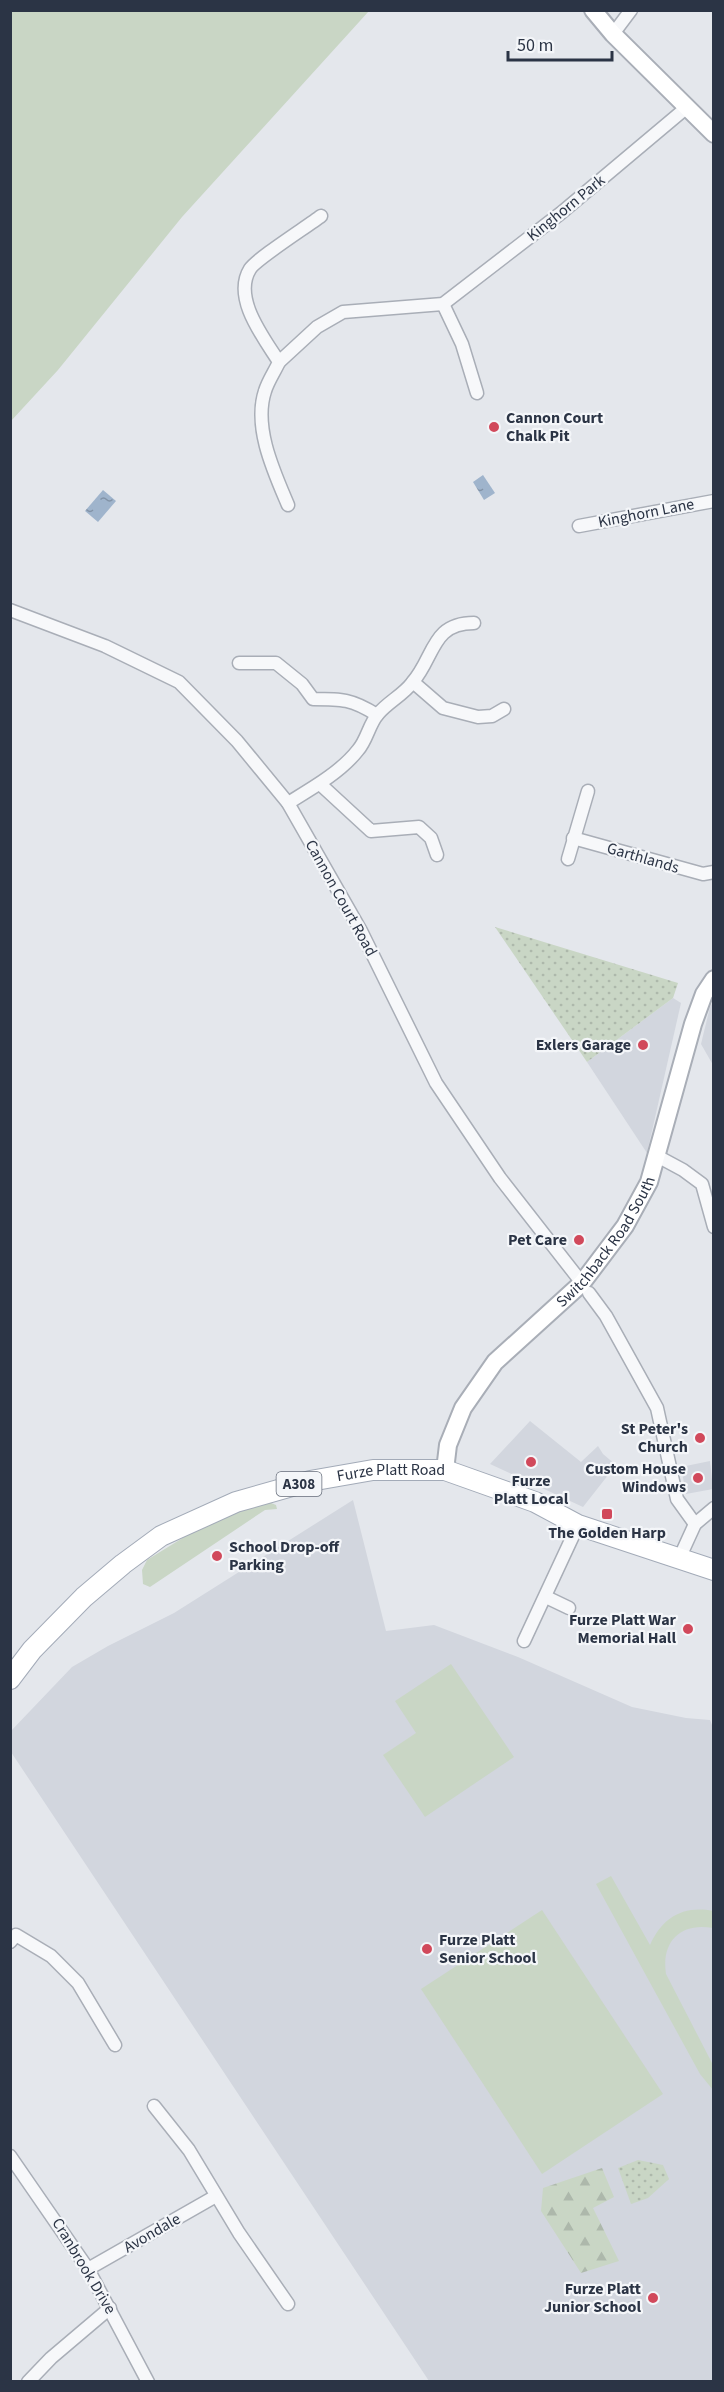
<svg xmlns="http://www.w3.org/2000/svg" width="724" height="2392" viewBox="0 0 724 2392" font-family="'Source Sans 3',sans-serif">
  <defs>
    <pattern id="forest-firs" width="22" height="20" patternUnits="userSpaceOnUse" patternTransform="scale(1.5)"><rect width="22" height="20" fill="#c9d6c5"/><path d="M5 1l3.5 6h-7zM16 11l3.5 6h-7z" fill="#adb8ab"/></pattern>
    <pattern id="park-dots" width="8" height="8" patternUnits="userSpaceOnUse" patternTransform="scale(1.5)"><rect width="8" height="8" fill="#c9d6c5"/><path d="M2 2h.1M6 6h.1" fill="none" stroke="#adb8ab" stroke-width="1.8" stroke-linecap="round"/></pattern>
    <pattern id="water-ripples" width="26" height="14" patternUnits="userSpaceOnUse" patternTransform="scale(1.5)"><rect width="26" height="14" fill="#9fb4cc"/><path d="M2 4q2-2 4 0t4 0M15 11q2-2 4 0t4 0" fill="none" stroke="#8293a7"/></pattern>
  </defs>
  <rect width="100%" height="100%" fill="#e4e7ec"/>
  <g fill="#d2d6de">
    <path d="M673,998L681,1003L647,1153L587,1062Z"/>
    <path d="M713,1002V1065L701,1044L710,1007Z"/>
    <path d="M530,1421L581,1462L598,1446L603,1454L616,1465L583,1507L490,1464Z"/>
    <path d="M710,1461L713,1489L686,1494L681,1467Z"/>
    <path d="M353,1500L386,1631L434,1625L518,1657L632,1707L686,1718L710,1720L714,1730L713,2381H429L11,1752L10,1732L72,1667L108,1646L174,1613Z"/>
  </g>
  <g fill="#c9d6c5">
    <path d="M11,10L369,11L182,217L58,370L11,421Z"/>
    <path d="M264,1500L276,1505L277,1509L265,1510L150,1587L143,1584L142,1570L147,1560L194,1531Z"/>
    <path d="M451,1664L514,1757L425,1817L383,1755L416,1733L395,1701Z"/>
    <path d="M611,1876L650,1945C662,1918 683,1905 713,1911V1928C681,1922 661,1941 666,1974L713,2065V2090L700,2074L596,1884Z"/>
    <path d="M542,1910L663,2094L542,2174L421,1989Z"/>
  </g>
  <path fill="url(#forest-firs)" d="M602,2168L614,2197L593,2208L619,2261L581,2273L541,2211L543,2188Z"/>
  <g fill="url(#park-dots)">
    <path d="M495,927L678,983L673,998L587,1062Z"/>
    <path d="M638,2160L663,2165L669,2179L648,2198L631,2204L618,2168Z"/>
  </g>
  <g fill="url(#water-ripples)">
    <path d="M483,475L495,493L484,500L473,482Z"/>
    <path d="M103,490L116,501L98,522L85,511Z"/>
  </g>
  <g fill="none" stroke-linecap="round" stroke-linejoin="round">
    <defs>
      <g id="street">
        <path d="M613,34L631,10"/>
        <path d="M443,304L462,344L477,393"/>
        <path d="M279,362L317,327L343,312L443,304L561,213L686,108"/>
        <path d="M288,505C274,472 253,427 265,391C268,381 275,371 279,362C264,338 232,298 250,269C256,259 308,226 321,216"/>
        <path d="M579,526L714,501"/>
        <path d="M10,610L105,646L179,682L237,741L288,803L361,931L436,1083L500,1178L582,1283"/>
        <path d="M239,663H276L302,684L313,699C342,699 352,699 377,715"/>
        <path d="M413,682L443,708L478,717L492,716L504,709"/>
        <path d="M320,784L371,831L419,827L431,838L437,855"/>
        <path d="M288,803C311,789 341,772 358,750C367,740 369,724 378,714C388,702 403,695 412,683C435,657 431,623 474,623"/>
        <path d="M573,838L703,874L714,872"/>
        <path d="M568,859L588,791"/>
        <path d="M657,1156L683,1170L702,1184L714,1227"/>
        <path d="M589,1293L606,1316L657,1408L677,1499L695,1524"/>
        <path d="M679,1559L695,1524L714,1508"/>
        <path d="M546,1597L569,1608"/>
        <path d="M524,1641L578,1525"/>
        <path d="M10,1942L16,1935L51,1956L78,1983L115,2045"/>
        <path d="M154,2106L189,2150L239,2233L288,2304"/>
        <path d="M10,2156L88,2269L148,2382"/>
        <path d="M88,2269L216,2196"/>
        <path d="M28,2382L51,2358L110,2308"/>
      </g>
      <g id="secondary">
        <path d="M593,10L613,34L714,134"/>
        <path id="s1" d="M445,1470L448,1445L463,1408L495,1362L582,1283L625,1226L649,1182L693,1024L704,994L714,979"/>
      </g>
      <g id="primary">
        <path id="s2" d="M10,1679L32,1650L84,1597L123,1564L161,1536L236,1502L310,1481L373,1470H445L535,1502L578,1525L714,1570"/>
      </g>
    </defs>
    <use href="#street" stroke="#a9aeb7" stroke-width="15"/>
    <use href="#secondary" stroke="#a9aeb7" stroke-width="20"/>
    <use href="#primary" stroke="#a3abb8" stroke-width="22"/>
    <use href="#street" stroke="#f7f8fa" stroke-width="12"/>
    <use href="#secondary" stroke="#fff" stroke-width="16"/>
    <use href="#primary" stroke="#fff" stroke-width="20"/>
  </g>
  <g fill="#d1495b" stroke="#f4f6f9" stroke-width="2">
    <circle cx="494" cy="427" r="6"/>
    <circle cx="643" cy="1045" r="6"/>
    <circle cx="579" cy="1240" r="6"/>
    <circle cx="700" cy="1438" r="6"/>
    <circle cx="531" cy="1462" r="6"/>
    <circle cx="698" cy="1478" r="6"/>
    <rect x="601" y="1508" width="12" height="12" rx="3"/>
    <circle cx="217" cy="1556" r="6"/>
    <circle cx="688" cy="1629" r="6"/>
    <circle cx="427" cy="1949" r="6"/>
    <circle cx="653" cy="2298" r="6"/>
  </g>
  <g text-anchor="middle" dominant-baseline="central" stroke-width="4.5" stroke-linejoin="round" paint-order="stroke">
    <rect fill="#f4f6f9" stroke="#676e7b" stroke-width="1.5" x="276.5" y="1472" width="45" height="24" rx="4.5"/>
    <g font-size="15" font-weight="bold" fill="#2b3445">
      <text x="299" y="1484">A308</text>
    </g>
    <g font-size="16" fill="#2b3445" stroke="#f4f6f9">
      <text transform="translate(566 208) rotate(-39)">Kinghorn Park</text>
      <text transform="translate(646 513) rotate(-11)">Kinghorn Lane</text>
      <text transform="translate(643 858) rotate(16)">Garthlands</text>
      <text transform="translate(341 898) rotate(61)">Cannon Court Road</text>
      <text stroke="none"><textPath href="#s1" startOffset="286">Switchback Road South</textPath></text>
      <text stroke="none"><textPath href="#s2" startOffset="450">Furze Platt Road</textPath></text>
      <text transform="translate(152 2233) rotate(-30)">Avondale</text>
      <text transform="translate(84 2266) rotate(59)">Cranbrook Drive</text>
    </g>
    <g font-size="16" font-weight="bold" fill="#2b3445" stroke="#f4f6f9" text-anchor="end">
      <text x="506" y="418" text-anchor="start">Cannon Court<tspan x="506" dy="18">Chalk Pit</tspan></text>
      <text x="631" y="1045">Exlers Garage</text>
      <text x="567" y="1240">Pet Care</text>
      <text x="688" y="1429">St Peter's<tspan x="688" dy="18">Church</tspan></text>
      <text x="686" y="1469">Custom House<tspan x="686" dy="18">Windows</tspan></text>
      <text x="531" y="1481" text-anchor="middle">Furze<tspan x="531" dy="18">Platt Local</tspan></text>
      <text x="607" y="1533" text-anchor="middle">The Golden Harp</text>
      <text x="229" y="1547" text-anchor="start">School Drop-off<tspan x="229" dy="18">Parking</tspan></text>
      <text x="676" y="1620">Furze Platt War<tspan x="676" dy="18">Memorial Hall</tspan></text>
      <text x="439" y="1940" text-anchor="start">Furze Platt<tspan x="439" dy="18">Senior School</tspan></text>
      <text x="641" y="2289">Furze Platt<tspan x="641" dy="18">Junior School</tspan></text>
    </g>
  </g>
  <rect width="724" height="2392" fill="none" stroke="#2b3445" stroke-width="24"/>
  <path d="M508 51v9h104v-9" fill="none" stroke="#2b3445" stroke-width="3"/>
  <text x="517" y="51" font-size="18" fill="#2b3445" stroke="#f4f6f9" stroke-width="4.5" paint-order="stroke">50 m</text>
</svg>
